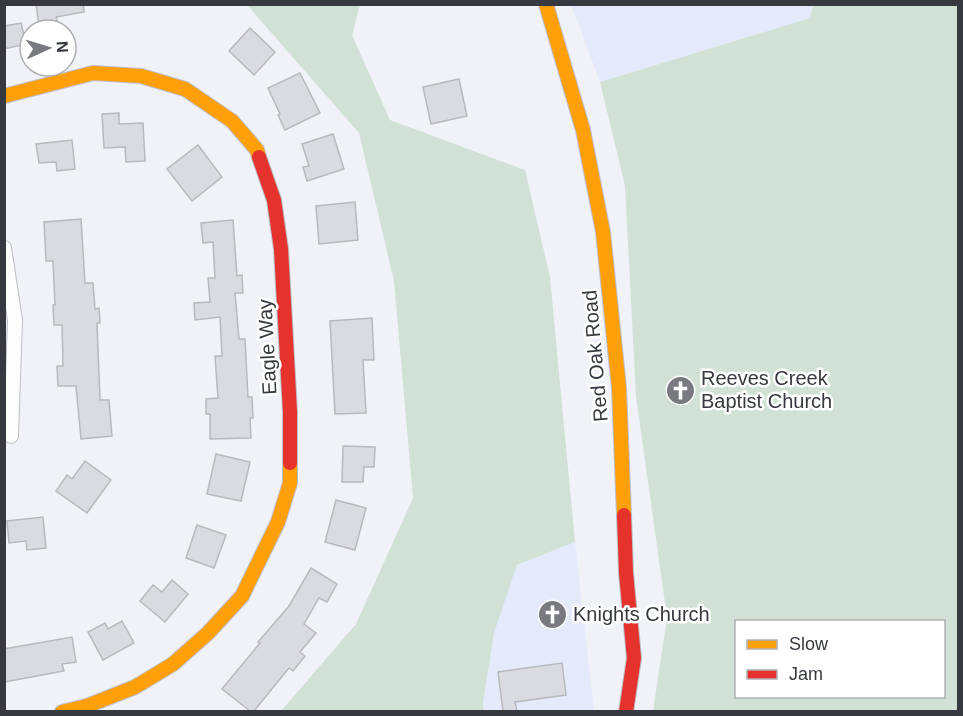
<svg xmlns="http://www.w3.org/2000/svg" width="963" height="716" viewBox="0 0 963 716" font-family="Arial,sans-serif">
  <rect width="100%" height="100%" fill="#f0f2f8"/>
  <g fill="#e5eafb">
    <path d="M571,5H813L810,18L600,82Z"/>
    <path d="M575,542L594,711L484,712L483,703L494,633L517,565Z"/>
  </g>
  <g fill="#d2e1d6" fill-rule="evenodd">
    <path d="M247,5H360L352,35L390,120L525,170L550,277L575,542L517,565L494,633L483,703L484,711H281L356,624L413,498L394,281L359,133Z"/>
    <path d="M813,5H958V711H653L667,618L636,396L625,186L600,82L810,18ZM736,622H944V696H736Z"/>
  </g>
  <g fill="#d9dbe1" stroke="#b7b9bf" stroke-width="1.5">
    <path d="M36,4H83L84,12L56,17L58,24L39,27Z"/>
    <path d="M21,23L26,44L4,49V26Z"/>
    <path d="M250,28L275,52L254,75L229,51Z"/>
    <path d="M300,73L320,113L285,130L278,115L280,114L268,88Z"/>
    <path d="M459,79L467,116L431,124L423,87Z"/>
    <path d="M119,113V124L143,123L145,161L126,162L125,147L104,148L102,114Z"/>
    <path d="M333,134L344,169L307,181L303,167L309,166L302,144Z"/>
    <path d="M72,140L75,169L57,171L56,162L39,163L36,144Z"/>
    <path d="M198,145L222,177L192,201L167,169Z"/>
    <path d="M355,202L358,240L319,244L316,206Z"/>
    <path d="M81,219L85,283H93L95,309L99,308L100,323H97L100,400H109L112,436L81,439L76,386H58L57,366H63L62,325H54L53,305H55L53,261H46L44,222Z"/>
    <path d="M233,220L237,276L242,275L243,293H235L239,339H245L248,397H252L253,418H250L251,438L210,439V414H206V399L218,398L215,356H222L220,317L195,320L194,303L210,302L208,278H215L213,242L203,243L201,223Z"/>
    <path d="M372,318L374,360H363L366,413L335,414L330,321Z"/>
    <path d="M343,446L375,447L374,467H364L363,482H342Z"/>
    <path d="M216,454L250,462L241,501L207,494Z"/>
    <path d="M85,461L111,480L87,513L56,491L67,475L72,479Z"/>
    <path d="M336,500L366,508L355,550L325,542Z"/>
    <path d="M43,517L46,548L27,550L26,541L9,543L7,521Z"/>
    <path d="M197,525L226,535L214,568L186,558Z"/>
    <path d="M311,568L337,584L327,602L319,598L304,624L316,633L300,652L305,656L293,671L289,668L254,711H250L222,689L260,643L258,642L289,606Z"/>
    <path d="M172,580L188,594L165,622L140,601L153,585L162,592Z"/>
    <path d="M122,621L134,643L103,660L88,632L105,623L108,629Z"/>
    <path d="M72,637L76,662L62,664L64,671L4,682V649Z"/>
    <path d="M562,663L566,695L515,702L517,711H503L498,672Z"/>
  </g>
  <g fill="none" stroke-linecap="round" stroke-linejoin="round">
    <defs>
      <path id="street" d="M4,248L15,320L11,436"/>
      <g id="slow">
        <path d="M546,4L583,130L603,232L619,388L624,515"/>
        <path d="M4,96L93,73L141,76L185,89L232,121L257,150L259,157"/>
        <path d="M62,712L87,706L135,687L173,664L208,633L242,596L278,522L290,483V463"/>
      </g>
      <g id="jam">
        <path d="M259,157L274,200L281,249L290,412V463"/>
        <path d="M624,515L626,573L634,658L626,712"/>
      </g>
    </defs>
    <use href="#street" stroke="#bcbec5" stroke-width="16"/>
    <use href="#slow" stroke="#bcbec5" stroke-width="16"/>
    <use href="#jam" stroke="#bcbec5" stroke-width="16"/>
    <use href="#street" stroke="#fdfdfe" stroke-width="14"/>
    <use href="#slow" stroke="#ff9f0a" stroke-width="14"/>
    <use href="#jam" stroke="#e5322d" stroke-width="14"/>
  </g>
  <defs>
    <symbol id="church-disc" viewBox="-11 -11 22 22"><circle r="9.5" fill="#787a80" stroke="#fff"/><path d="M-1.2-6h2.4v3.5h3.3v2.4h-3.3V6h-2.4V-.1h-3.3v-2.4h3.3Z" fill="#fff"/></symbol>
  </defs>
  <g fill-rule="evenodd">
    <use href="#church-disc" x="664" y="374" width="33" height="33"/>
    <use href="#church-disc" x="536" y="598" width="33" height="33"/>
  </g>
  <g text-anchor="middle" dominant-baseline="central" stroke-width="5" stroke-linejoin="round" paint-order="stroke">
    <g font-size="20" fill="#373940" stroke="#fff">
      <text transform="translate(267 347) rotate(-93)">Eagle Way</text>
      <text transform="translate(595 356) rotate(-95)">Red Oak Road</text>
    </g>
    <g font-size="20" fill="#373940" stroke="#fff" text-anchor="start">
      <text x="701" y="378">Reeves Creek<tspan x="701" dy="23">Baptist Church</tspan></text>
      <text x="573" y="614">Knights Church</text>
    </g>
  </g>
  <rect width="963" height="716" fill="none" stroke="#373940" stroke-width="12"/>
  <rect x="735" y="620" width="210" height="78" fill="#ffffff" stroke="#afb0b3" stroke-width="1.5"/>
  <rect x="747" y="640" width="30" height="9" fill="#ff9f0a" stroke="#afb0b3" stroke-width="1.5"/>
  <text x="789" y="650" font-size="18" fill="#373940">Slow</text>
  <rect x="747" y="670" width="30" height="9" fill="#e5322d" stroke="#afb0b3" stroke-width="1.5"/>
  <text x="789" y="680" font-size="18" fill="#373940">Jam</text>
  <g transform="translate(48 48) rotate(86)"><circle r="28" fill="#ffffff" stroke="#afb0b3" stroke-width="1.5"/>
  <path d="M0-4.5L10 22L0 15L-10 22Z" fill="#787a80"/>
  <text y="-9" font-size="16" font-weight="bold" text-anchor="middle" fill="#373940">N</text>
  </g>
</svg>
